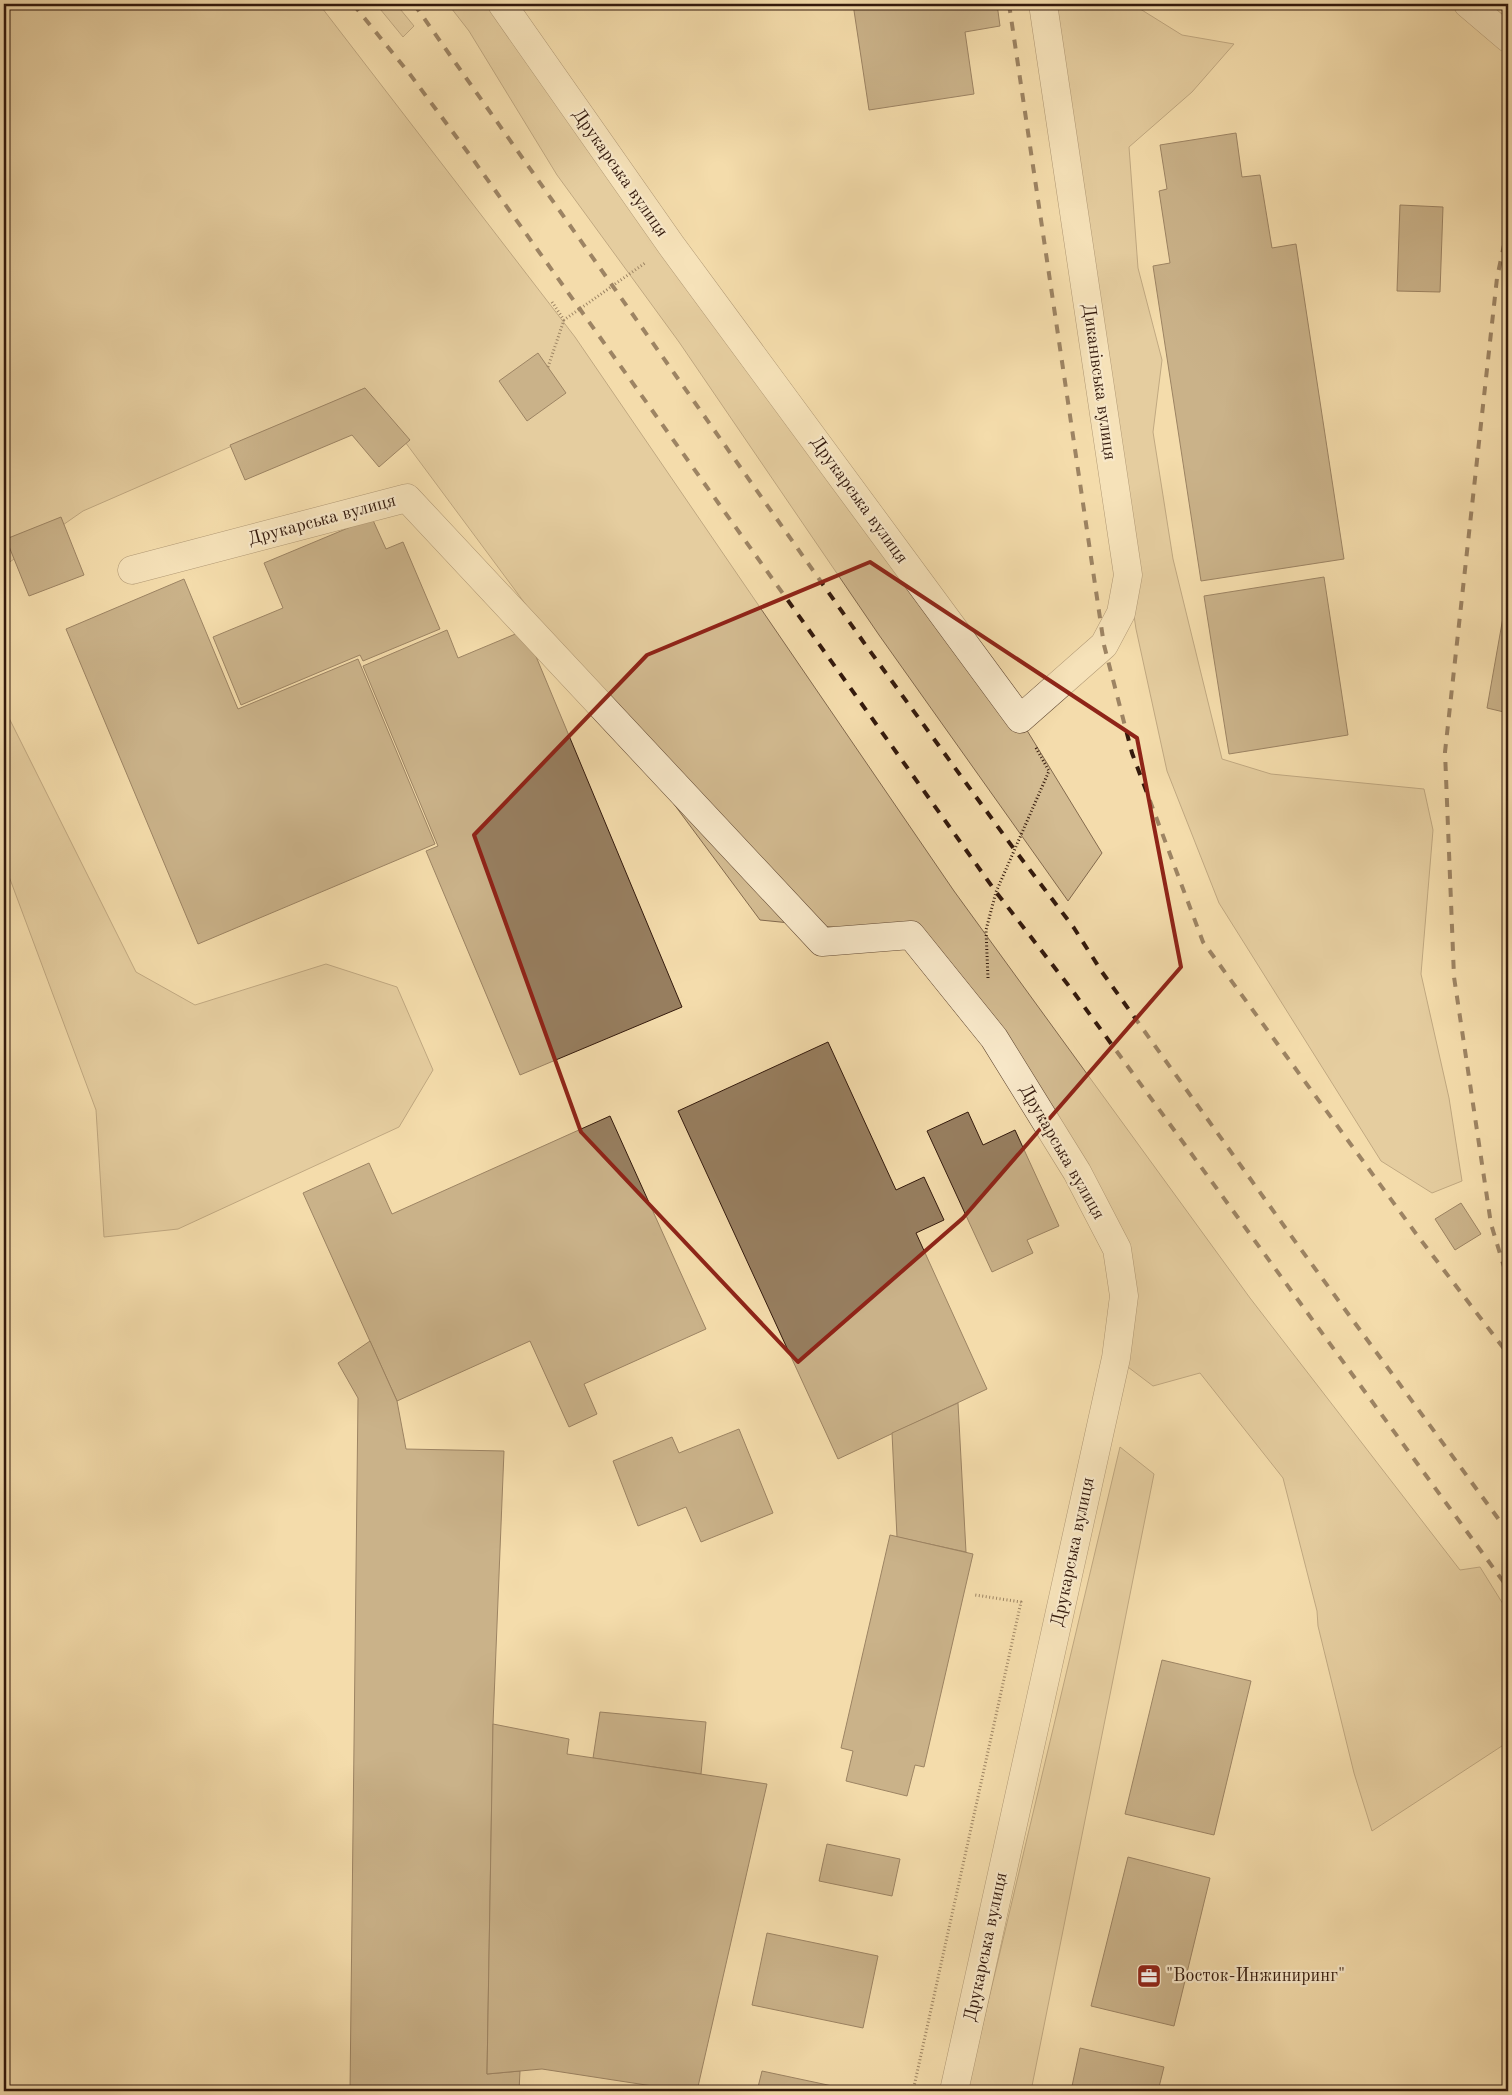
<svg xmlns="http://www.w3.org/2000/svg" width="1512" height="2095" viewBox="0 0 1512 2095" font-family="'Old Standard TT',serif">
  <rect width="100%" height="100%" fill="#f4dcac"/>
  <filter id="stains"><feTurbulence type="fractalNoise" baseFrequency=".004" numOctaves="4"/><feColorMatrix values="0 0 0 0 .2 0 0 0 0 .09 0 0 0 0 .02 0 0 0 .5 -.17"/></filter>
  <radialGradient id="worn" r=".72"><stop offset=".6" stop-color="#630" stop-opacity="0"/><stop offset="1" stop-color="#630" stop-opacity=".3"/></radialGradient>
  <g fill="#d3bb91" stroke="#836a4e">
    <path d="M4,4H319L575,337L954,891L1250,1298L1460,1570L1480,1567L1508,1612V1742L1372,1831L1354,1773L1318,1626L1317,1611L1283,1478L1200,1373L1153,1386L1116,1358L1117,1248L911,935L760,920L365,388L83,511L4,566Z"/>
    <path d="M376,4H396L414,26L403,37Z"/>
    <path d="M448,4H498L1020,719L1102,853L1068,901L879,635L679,342L557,175L469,31Z"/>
    <path d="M1043,4H1136L1137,7L1182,35L1234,44L1192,92L1129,147L1138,268L1162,360L1153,432L1173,559L1222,759L1271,774L1424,789L1433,830L1421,974L1449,1098L1462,1181L1432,1193L1381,1161L1219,903L1167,771L1136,629Z"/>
    <path d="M4,644L9,718L136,972L195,1005L326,964L397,987L433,1070L399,1127L178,1229L104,1237L96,1110L4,863Z"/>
    <path d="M1120,1447L1154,1474L1031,2091H967Z"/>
  </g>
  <g fill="#977e5f" stroke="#33190c">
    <path d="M853,4H997L1000,26L965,32L974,94L869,110Z"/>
    <path d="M1236,133L1242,177L1260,175L1272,248L1296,244L1344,559L1201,581L1153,266L1170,263L1159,191L1167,189L1160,145Z"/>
    <path d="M1400,205L1443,207L1440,292L1397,291Z"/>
    <path d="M538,353L566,393L527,421L499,381Z"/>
    <path d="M365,388L410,440L379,467L352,435L245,480L230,445Z"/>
    <path d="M61,517L84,575L29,596L6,539Z"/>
    <path d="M372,518L386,549L403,542L440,629L363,661L360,655L241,705L213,637L283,608L264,563Z"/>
    <path d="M1324,577L1348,735L1229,754L1204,596Z"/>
    <path d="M184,579L238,709L358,659L435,844L198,944L66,629Z"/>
    <path d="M1508,589V713L1487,708Z"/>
    <path d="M447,630L458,658L525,630L682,1007L520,1075L426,851L438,846L363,666Z"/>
    <path d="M828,1042L896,1190L924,1177L944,1220L916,1233L987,1389L838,1459L678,1111Z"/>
    <path d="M968,1112L983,1145L1015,1130L1059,1226L1027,1240L1033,1253L992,1272L927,1131Z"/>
    <path d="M610,1116L706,1329L584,1384L597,1414L569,1427L530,1341L397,1401L303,1193L369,1163L392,1214Z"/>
    <path d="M1461,1203L1481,1234L1455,1250L1435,1219Z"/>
    <path d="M370,1341L397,1401L406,1449L504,1451L493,1724L487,2074L520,2071L519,2091H350L358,1398L338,1363Z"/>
    <path d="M958,1403L966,1552L897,1537L892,1433Z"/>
    <path d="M739,1429L773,1513L701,1542L686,1507L638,1526L613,1461L672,1437L679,1453Z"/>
    <path d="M890,1535L973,1554L924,1767L915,1765L907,1796L846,1781L853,1751L841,1748Z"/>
    <path d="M1162,1660L1251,1681L1214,1835L1125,1814Z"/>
    <path d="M600,1712L706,1722L701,1774L593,1758Z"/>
    <path d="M493,1724L569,1739L567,1754L767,1784L697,2091H685L542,2069L487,2074Z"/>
    <path d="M827,1844L900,1859L892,1896L819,1881Z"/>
    <path d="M1128,1857L1210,1878L1174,2026L1091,2006Z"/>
    <path d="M767,1933L878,1956L863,2028L752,2005Z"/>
    <path d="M1080,2048L1164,2067L1158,2091H1071Z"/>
    <path d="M762,2071L856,2091H757Z"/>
  </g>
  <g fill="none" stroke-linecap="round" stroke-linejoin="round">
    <defs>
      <g id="minor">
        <path d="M502,4L671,245L1020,719L1104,645L1121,613L1128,575L1043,4"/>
        <path d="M1468,4L1508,38"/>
        <path d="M132,570L407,498L822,942L911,935L994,1038L1077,1172L1117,1249L1124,1296L1116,1358L954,2091"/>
      </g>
    </defs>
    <use href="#minor" stroke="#634a34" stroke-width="29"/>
    <g stroke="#33190c" stroke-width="3" stroke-dasharray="1 2.5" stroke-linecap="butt">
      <path d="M552,302L564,320L645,263"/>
      <path d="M548,367L564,320"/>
      <path d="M988,978L986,930L996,892L1049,771L1035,746"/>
      <path d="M913,2091L1021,1602L975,1595"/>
    </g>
    <use href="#minor" stroke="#f8e8c9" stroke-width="28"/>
    <g stroke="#33190c" stroke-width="4" stroke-dasharray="9 9" stroke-linecap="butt">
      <path d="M353,4L409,73L472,158L996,892L1072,990L1508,1588"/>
      <path d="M414,4L867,647L1014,849L1074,928L1102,972L1297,1244L1508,1532"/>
      <path d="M1009,4L1104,645L1132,753L1203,942L1417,1235L1508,1354"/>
      <path d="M1508,226L1497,278L1445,752L1454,977L1491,1224L1508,1280"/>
    </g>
  </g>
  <path d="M0 0H1512V2095H0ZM870,562L1137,738L1181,967L963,1218L798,1362L581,1132L474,835L647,655Z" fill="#f4dcac" fill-opacity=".55" fill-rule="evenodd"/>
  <path fill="none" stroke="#8f2418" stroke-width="4" stroke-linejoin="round" d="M870,562L1137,738L1181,967L963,1218L798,1362L581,1132L474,835L647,655Z"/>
  <defs>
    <symbol id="office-square" viewBox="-11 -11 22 22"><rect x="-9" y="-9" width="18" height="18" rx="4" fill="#8f2418" stroke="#f8e8c9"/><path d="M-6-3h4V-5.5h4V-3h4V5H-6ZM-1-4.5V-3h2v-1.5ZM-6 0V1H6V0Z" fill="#fff"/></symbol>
  </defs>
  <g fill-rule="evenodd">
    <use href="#office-square" x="1135" y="1962" width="28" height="28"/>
  </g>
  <g text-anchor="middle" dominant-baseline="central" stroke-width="4.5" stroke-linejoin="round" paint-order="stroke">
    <g font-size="18" fill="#33190c" stroke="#f8e8c9">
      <text transform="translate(620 173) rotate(55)">Друкарська вулиця</text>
      <text transform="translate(1099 382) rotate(82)">Диканівська вулиця</text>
      <text transform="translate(859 500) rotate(54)">Друкарська вулиця</text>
      <text transform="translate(322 520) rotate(-15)">Друкарська вулиця</text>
      <text transform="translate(1062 1152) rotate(60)">Друкарська вулиця</text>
      <text transform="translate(1073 1552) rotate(-78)">Друкарська вулиця</text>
      <text transform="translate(986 1947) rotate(-78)">Друкарська вулиця</text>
    </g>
    <g font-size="18" fill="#33190c" stroke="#f8e8c9" text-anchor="start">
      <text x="1166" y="1976">"Восток-Инжиниринг"</text>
    </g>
  </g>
  <rect width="1512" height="2095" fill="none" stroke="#f4dcac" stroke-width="20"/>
  <rect x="5" y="5" width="1502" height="2085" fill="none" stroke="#33190c" stroke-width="2.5"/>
  <rect x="10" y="10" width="1492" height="2075" fill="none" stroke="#33190c"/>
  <rect width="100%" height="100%" filter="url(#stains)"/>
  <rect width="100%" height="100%" fill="url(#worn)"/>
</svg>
